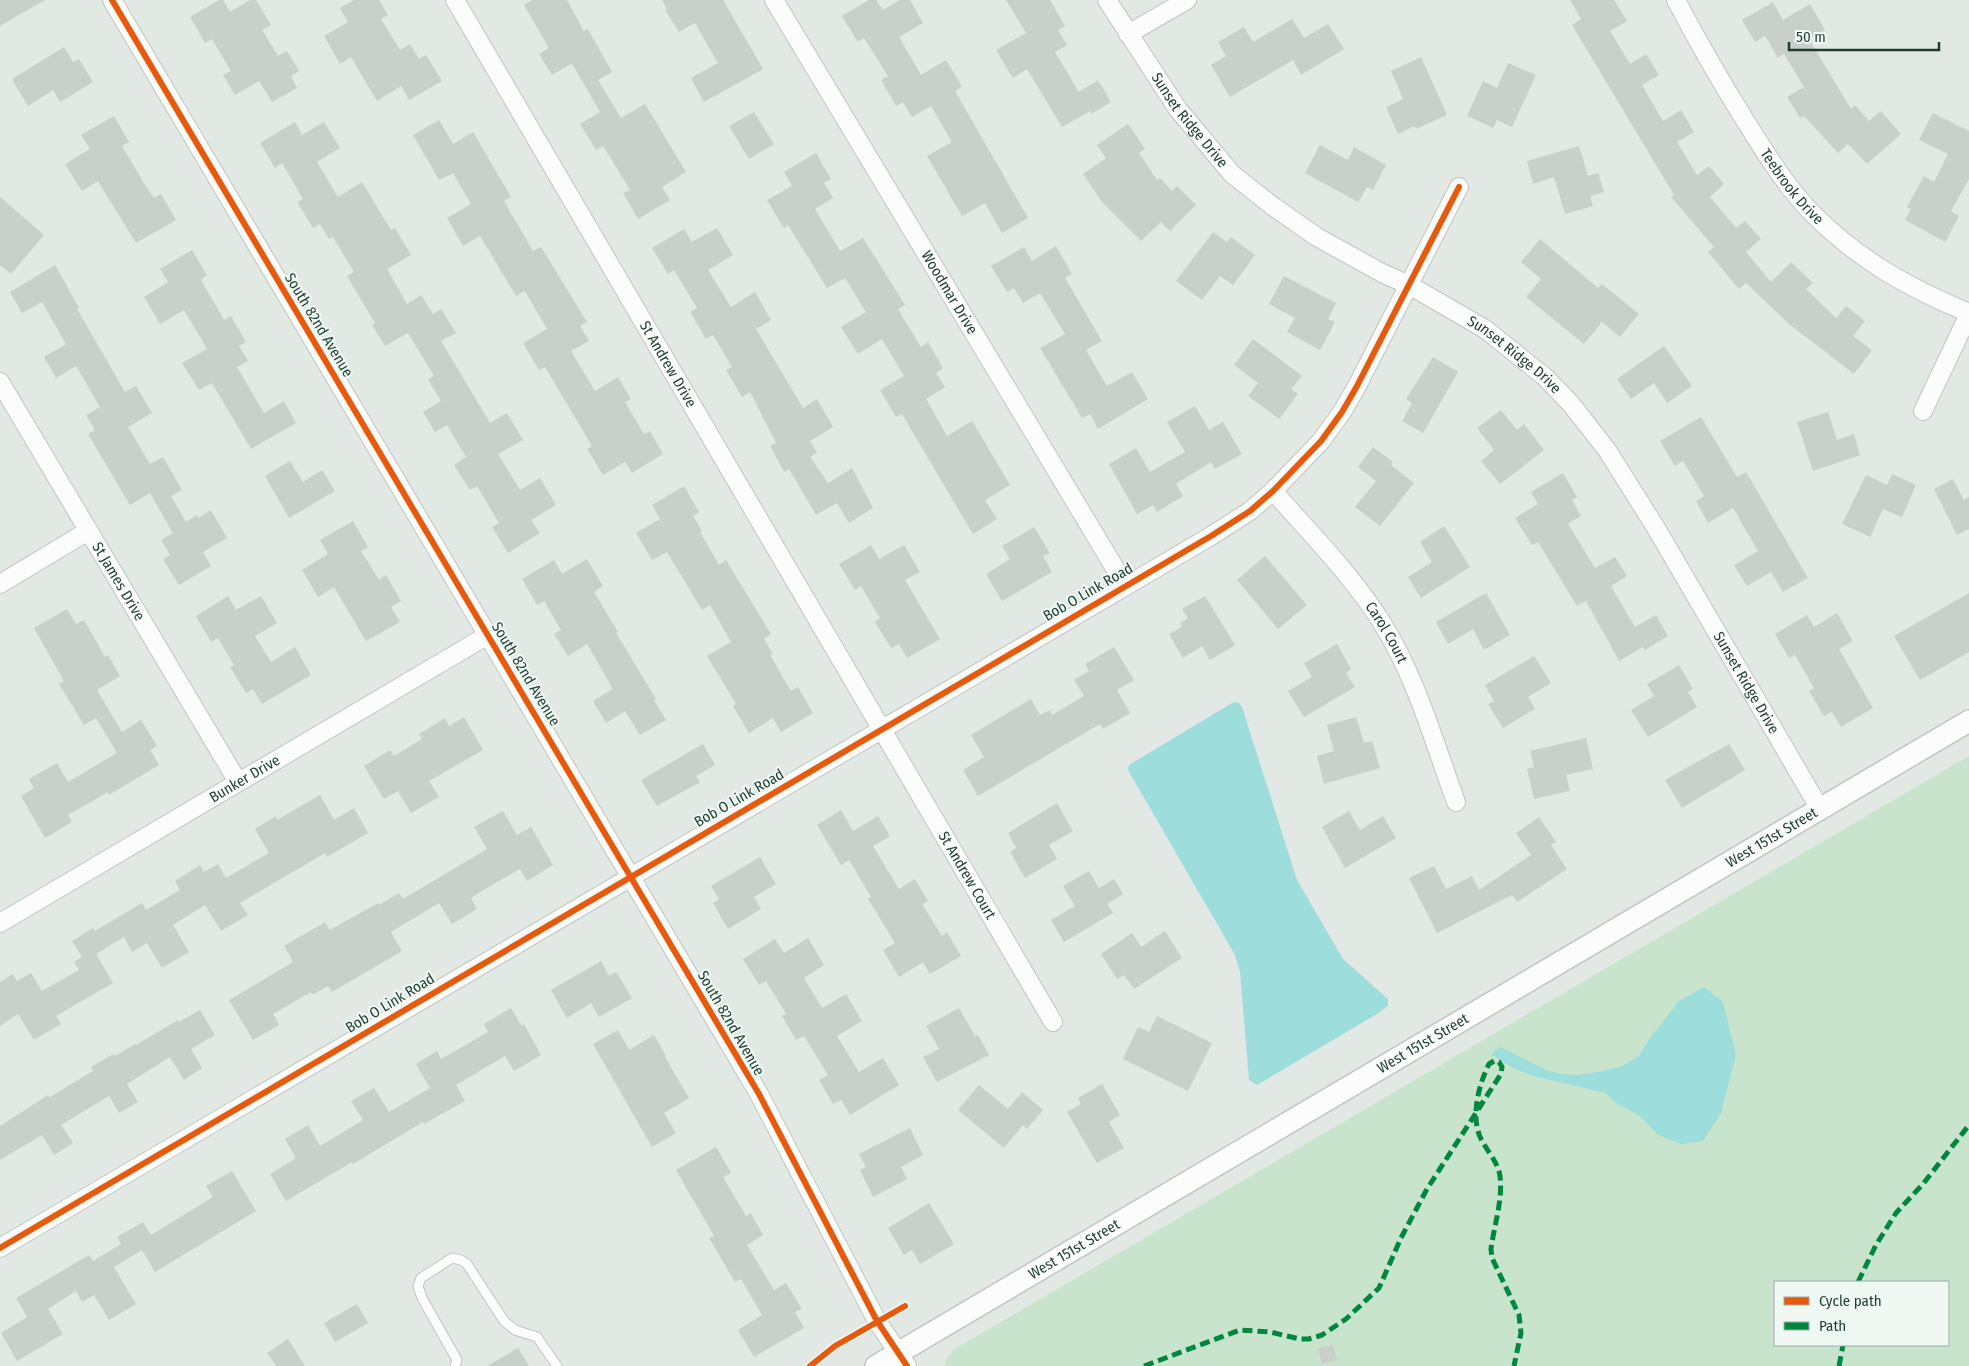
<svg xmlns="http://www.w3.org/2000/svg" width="1969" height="1366" viewBox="0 0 1969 1366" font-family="'Fira Sans Condensed',sans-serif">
  <rect width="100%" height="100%" fill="#e2e9e5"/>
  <path fill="#c9e4cd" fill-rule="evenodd" d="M1969,756V1366H945V1362L953,1350ZM1775,1282H1948V1345H1775Z"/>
  <g fill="#9ddddc">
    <path d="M1238,702L1242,707L1297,880L1343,959L1388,999V1006L1377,1014L1257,1085L1249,1080L1240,972L1235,955L1128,770L1129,765L1232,703Z"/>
    <path d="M1704,987L1723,1002L1736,1055L1721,1113L1703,1141L1681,1144L1658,1135L1640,1116L1616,1103L1606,1093L1537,1077L1513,1068L1491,1054L1500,1047L1544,1069L1560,1074L1577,1075L1599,1072L1622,1066L1639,1056L1650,1038L1679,1001Z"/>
  </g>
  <g fill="#c9d0cc">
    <path d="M0,0H45L0,26Z"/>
    <path d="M219,0H223L230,12L250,0H256L271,25L262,30L278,56L287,51L299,71L291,76L297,88L272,102L259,81L235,95L223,75L231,71L212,39L205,43L190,17Z"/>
    <path d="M354,0H379L388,15L381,19L400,50L410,44L419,59L426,55L442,81L409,100L401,86L377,101L351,57L340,64L324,36L348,22L340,8Z"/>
    <path d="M532,0H567L584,31L588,29L612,72L598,80L621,118L645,104L686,172L662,187L670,200L638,219L623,193L630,190L612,160L603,146L596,150L580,124L600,112L574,67L571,64L552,75L539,54L549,48L524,5Z"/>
    <path d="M662,0H723L763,69L704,102L691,78L718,63L695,23L679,32L665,10L667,9Z"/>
    <path d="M869,0H876L883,10L900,0H910L923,23L899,37L921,75L946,60L962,87L955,91L1028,218L1002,233L985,203L962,216L927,156L952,142L931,106L912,117L903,102L896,106L881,80L888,76L864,38L858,42L842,16Z"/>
    <path d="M1006,0H1050L1065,26L1058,30L1067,45L1055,52L1079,92L1098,80L1111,102L1091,114L1090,111L1062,127L1027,69L1013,78L996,50L1026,33Z"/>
    <path d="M1570,0H1614L1627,21L1610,31L1630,64L1646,54L1659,75L1642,85L1663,121L1681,110L1694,132L1677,142L1697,175L1709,166L1724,184L1710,197L1736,228L1745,221L1761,239L1746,252L1771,282L1791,262L1813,283L1806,289L1836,318L1846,306L1865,321L1853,336L1872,350L1854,374L1789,324L1746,283L1739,289L1708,252L1714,247L1671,197L1674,195L1572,25L1581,19Z"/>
    <path d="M1773,2L1783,20L1810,4L1825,30L1809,39L1851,109L1855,105L1869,121L1881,111L1901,134L1867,164L1848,144L1838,153L1804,116L1800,118L1787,97L1804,87L1784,54L1778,58L1765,36L1755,42L1742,20Z"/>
    <path d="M1292,19L1304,38L1328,24L1344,49L1301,75L1293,60L1230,97L1211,65L1226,56L1218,42L1244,27L1253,42Z"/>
    <path d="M64,47L73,62L79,59L93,82L60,102L53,90L28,106L12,79Z"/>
    <path d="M1421,57L1447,115L1416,129L1414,126L1398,134L1386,107L1403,99L1391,71Z"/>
    <path d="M1508,63L1536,75L1512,127L1497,120L1493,128L1467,116L1483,81L1497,88Z"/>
    <path d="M754,112L774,144L749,159L729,126Z"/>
    <path d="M1933,113L1969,131V179L1951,211L1959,216L1945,242L1905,220L1911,209L1907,207L1924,176L1934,182L1948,154L1919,140Z"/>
    <path d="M114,116L129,142L122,146L144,183L154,198L161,194L176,220L136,243L98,181L82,191L65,164L90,149L81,135Z"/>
    <path d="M439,120L453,144L473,132L511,197L504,201L533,251L541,247L587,322L580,326L589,341L571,351L595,391L618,377L631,399L625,402L644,434L650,431L663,454L632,473L625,462L603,475L587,449L592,446L545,367L539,370L523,343L547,329L525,291L516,296L480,236L463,246L447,218L471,204L453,173L439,180L413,135Z"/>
    <path d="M295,122L302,135L324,122L340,148L317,162L338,197L362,182L391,230L395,228L411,255L387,269L407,304L421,295L433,314L441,309L456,333L441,341L490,423L507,413L523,440L498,454L520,490L540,478L556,505L531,520L540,533L508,553L492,527L499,523L477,486L470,490L454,465L466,457L447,425L435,432L423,412L441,401L428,379L434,376L408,333L385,346L372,325L375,323L347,276L354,272L333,237L329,239L320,224L313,228L297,202L303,199L282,163L275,168L260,143Z"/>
    <path d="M1128,124L1145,149L1139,153L1157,180L1160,178L1172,191L1177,186L1196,205L1170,231L1161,222L1141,241L1102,202L1083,174L1106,158L1097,145Z"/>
    <path d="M1320,145L1348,160L1354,147L1386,165L1373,190L1367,187L1358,202L1305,173Z"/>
    <path d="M1579,146L1588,176L1598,173L1604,192L1590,196L1593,206L1565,214L1554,177L1533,184L1527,161Z"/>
    <path d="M816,153L831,179L824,183L833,198L815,209L840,251L863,238L905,305L898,309L921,347L928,342L943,368L936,373L945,387L926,399L947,436L972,421L1010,485L985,500L997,519L973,534L902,414L896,417L880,390L904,376L882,339L858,354L841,327L866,312L845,278L827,288L788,225L784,228L767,200L792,186L784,172Z"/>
    <path d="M0,197L44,235L11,274L0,265Z"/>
    <path d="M717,228L733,255L708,270L731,307L755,292L771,320L756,329L803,408L817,399L833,427L810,441L817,453L810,457L828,483L852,468L873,508L849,523L837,503L816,515L789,469L784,472L770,446L776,443L750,392L742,397L726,370L732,367L713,335L706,339L690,312L697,308L674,270L668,274L652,248L684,229L692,242Z"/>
    <path d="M1213,232L1227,242L1231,237L1255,255L1233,285L1220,276L1202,300L1176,281Z"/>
    <path d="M1540,239L1598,288L1602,284L1639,314L1620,337L1602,322L1584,344L1526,297L1541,279L1521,262Z"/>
    <path d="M1056,246L1072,274L1065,278L1102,341L1086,350L1107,386L1132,372L1148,399L1098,429L1090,414L1082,418L1040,348L1065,334L1040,293L1023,303L1014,288L1007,292L991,266L1024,247L1032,261Z"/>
    <path d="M192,250L207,275L201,280L224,320L231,316L246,342L239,346L248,361L237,367L264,413L284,401L296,423L251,449L212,383L199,390L182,363L207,349L184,310L160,324L144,297L168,282L160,269Z"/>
    <path d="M55,265L79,308L77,309L125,392L136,386L152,413L128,427L150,464L163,457L182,490L171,496L186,522L197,515L198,518L211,510L227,538L203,552L211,566L179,585L163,559L170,555L161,540L173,533L150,493L130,505L88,434L95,430L86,415L100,407L76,366L56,378L44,357L66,344L42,302L22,313L10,292Z"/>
    <path d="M1284,276L1336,303L1328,319L1335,322L1320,350L1287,332L1295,318L1269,304Z"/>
    <path d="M1253,339L1302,376L1291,389L1298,394L1279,419L1248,396L1258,383L1234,365Z"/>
    <path d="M1664,346L1692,386L1667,403L1654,383L1631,399L1617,379Z"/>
    <path d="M1433,357L1458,372L1423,433L1402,421L1412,403L1406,399Z"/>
    <path d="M1195,406L1209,430L1223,422L1242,454L1215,469L1211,462L1176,484L1183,496L1157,512L1153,505L1137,514L1109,464L1136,448L1150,472L1185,452L1167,422Z"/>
    <path d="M1501,410L1517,430L1524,424L1544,450L1500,484L1481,461L1494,450L1477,428Z"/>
    <path d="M1828,412L1837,440L1854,434L1860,455L1813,471L1797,422Z"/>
    <path d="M1701,417L1737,477L1746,472L1808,578L1783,592L1771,572L1747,586L1734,565L1758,551L1733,508L1708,523L1696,501L1704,496L1683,461L1675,466L1660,441Z"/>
    <path d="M1373,447L1393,462L1391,465L1414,483L1380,526L1355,507L1376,481L1358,467Z"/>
    <path d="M290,461L303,482L322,470L335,491L289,518L265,476Z"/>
    <path d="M1563,473L1577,497L1572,500L1581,516L1568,524L1595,568L1615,557L1627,576L1611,586L1635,627L1656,615L1668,636L1645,650L1643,647L1619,661L1586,601L1577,606L1538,542L1532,545L1515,518L1538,504L1531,492Z"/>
    <path d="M1892,474L1916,485L1902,517L1883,509L1870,537L1842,524L1866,475L1887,485Z"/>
    <path d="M1953,479L1964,500L1969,497V529L1957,535L1934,489Z"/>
    <path d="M684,486L699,512L693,516L702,531L700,532L719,565L726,560L771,634L764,639L773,654L770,655L791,691L798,687L813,713L781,732L773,718L749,733L733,706L736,704L707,656L731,642L710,605L702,610L667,552L652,560L636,533L660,519L652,505Z"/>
    <path d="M353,521L368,547L361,551L379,580L386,575L401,601L391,607L400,622L366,641L334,587L318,597L302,570L328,554L320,540Z"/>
    <path d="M1444,526L1470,567L1421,598L1408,577L1432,562L1420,542Z"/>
    <path d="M1034,527L1050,553L1043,556L1052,572L1002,601L986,574L1010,559L1002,546Z"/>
    <path d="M871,545L879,559L904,545L920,572L905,580L940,639L907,658L899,644L891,648L875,622L880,618L861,586L855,590L839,564Z"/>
    <path d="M1265,556L1307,605L1278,629L1237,580Z"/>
    <path d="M587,559L603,586L594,592L618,632L616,633L656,699L654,700L666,720L640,735L625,711L606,723L593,701L613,689L587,644L568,656L554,634L561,630L544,601L537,605L522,579L554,560L562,574Z"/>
    <path d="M1486,593L1510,635L1484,650L1473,629L1448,644L1436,622Z"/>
    <path d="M1969,593V652L1920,680L1894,636Z"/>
    <path d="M228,596L236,610L261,596L277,623L255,636L271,662L295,647L311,675L262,704L253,689L246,693L230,667L234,665L218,638L211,642L196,616Z"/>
    <path d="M1205,596L1235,645L1210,660L1202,646L1183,658L1169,634L1182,627L1180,623L1188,618L1182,609Z"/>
    <path d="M67,609L76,624L84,620L105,657L108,655L120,676L97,690L122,732L141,720L157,746L150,750L159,765L109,795L108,792L68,815L72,822L45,838L21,796L34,788L29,779L57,763L68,782L117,753L96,718L84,725L59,684L64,681L34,628Z"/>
    <path d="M1837,613L1853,641L1839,649L1873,708L1841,727L1832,712L1824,716L1809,691L1814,688L1795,655L1789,658L1775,634L1807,615L1814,627Z"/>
    <path d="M1337,644L1351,669L1346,673L1355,687L1304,717L1288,691L1312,677L1304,663Z"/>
    <path d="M1114,647L1134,680L1117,690L1130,713L1103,729L1100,724L978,796L963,770L984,757L971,735L1031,699L1040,715L1050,710L1052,715L1084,696L1074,680L1089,671L1085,664Z"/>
    <path d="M1534,656L1551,683L1528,697L1535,709L1503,728L1488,704L1494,701L1485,685Z"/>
    <path d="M1679,665L1693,689L1688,692L1697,707L1648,737L1631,710L1654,696L1647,684Z"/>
    <path d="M464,717L483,750L429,781L439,797L411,813L398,791L384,799L364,766L390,750L394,756L422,739L419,734L445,718L449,726Z"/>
    <path d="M1356,717L1364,743L1372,741L1380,768L1324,784L1317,756L1334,751L1327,725Z"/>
    <path d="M1586,738L1593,769L1566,775L1570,791L1534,799L1527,769L1534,767L1530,751Z"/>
    <path d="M703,744L715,765L696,776L700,782L657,806L641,780Z"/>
    <path d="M1729,744L1745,770L1682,808L1665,780Z"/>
    <path d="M320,795L334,820L354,808L368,833L327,857L325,853L240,903L248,915L221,931L205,905L173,925L189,952L162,968L147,943L132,952L124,937L96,954L113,983L56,1016L61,1024L34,1040L18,1014L0,1026V982L13,974L17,981L31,973L42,991L79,970L74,962L82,957L72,941L93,928L95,931L142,903L146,910L180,890L175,881L200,865L204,872L218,864L226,878L269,853L255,829L276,816L277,820Z"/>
    <path d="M1057,803L1073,831L1049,845L1057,859L1025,878L1010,852L1016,848L1008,833Z"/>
    <path d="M841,810L853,831L878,816L890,836L873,846L899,889L915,879L928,901L922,904L942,936L947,932L961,956L930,974L923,962L899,977L883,950L895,943L868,899L871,897L849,860L841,865L817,825Z"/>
    <path d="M503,811L517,835L531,827L553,865L527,881L520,869L485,889L471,898L477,909L452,924L439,903L391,932L402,951L332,992L328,986L312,995L311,992L273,1014L279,1025L253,1040L229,1000L293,962L284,946L325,922L330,930L378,903L379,905L399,893L403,899L487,849L474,827Z"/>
    <path d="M1349,811L1360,830L1383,816L1396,838L1345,868L1322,827Z"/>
    <path d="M1539,817L1556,842L1551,845L1567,869L1517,902L1512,895L1437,933L1409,878L1434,866L1446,889L1472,876L1479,890L1531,855L1516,833Z"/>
    <path d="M760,857L776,884L754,897L761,909L728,929L713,903L719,899L711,886Z"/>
    <path d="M1089,871L1099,888L1114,879L1123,894L1107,904L1113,913L1064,942L1051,920L1075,906L1063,886Z"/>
    <path d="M1165,931L1182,958L1134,989L1124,975L1117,979L1101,954L1132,933L1141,947Z"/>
    <path d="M808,938L824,965L804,978L822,1008L846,994L862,1021L837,1036L859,1072L883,1058L899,1085L850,1115L841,1100L833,1104L819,1080L828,1075L804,1036L796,1040L782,1016L786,1014L766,981L759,985L743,959L775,939L784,953Z"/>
    <path d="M601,961L609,976L616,972L632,998L599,1017L591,1003L567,1018L551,990Z"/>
    <path d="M511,1008L522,1026L524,1024L541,1055L514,1071L505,1056L456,1085L465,1101L424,1124L423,1122L353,1164L352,1162L286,1201L270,1174L296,1158L285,1139L308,1125L320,1146L363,1120L351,1101L374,1088L389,1112L430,1088L416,1064L437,1051L441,1059L488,1032L484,1024Z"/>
    <path d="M959,1008L975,1036L978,1035L989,1055L937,1082L923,1057L939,1049L926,1026Z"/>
    <path d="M200,1010L215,1035L191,1049L202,1068L184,1080L170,1057L127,1084L138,1102L119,1113L109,1096L61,1125L73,1143L54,1155L42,1135L0,1160V1126L48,1095L50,1097L93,1071L91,1067L113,1054L115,1056L135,1044L136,1045L178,1020L179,1022Z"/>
    <path d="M1157,1016L1212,1043L1188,1091L1123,1059L1138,1027L1149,1032Z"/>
    <path d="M618,1030L629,1050L654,1035L666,1056L665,1057L689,1098L664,1113L676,1133L652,1147L593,1044Z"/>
    <path d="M1102,1084L1120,1115L1109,1122L1124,1148L1097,1163L1067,1112L1081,1104L1078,1098Z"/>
    <path d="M979,1085L1008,1109L1022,1092L1043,1110L1027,1129L1023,1125L1004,1148L958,1110Z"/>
    <path d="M910,1128L923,1155L901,1167L907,1179L873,1197L860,1170L866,1167L859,1154Z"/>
    <path d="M716,1147L731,1173L723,1177L746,1216L751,1213L763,1235L747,1245L774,1290L786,1283L802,1309L795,1312L804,1328L754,1357L738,1330L762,1315L741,1279L735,1282L709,1238L714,1236L676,1170Z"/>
    <path d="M232,1171L256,1211L155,1272L142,1250L114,1267L136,1304L109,1320L94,1295L82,1302L76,1291L48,1309L63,1334L17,1361L1,1333L27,1317L16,1298L89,1255L93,1261L121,1244L117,1237L143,1222L151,1235L213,1197L206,1186Z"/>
    <path d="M929,1203L954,1244L920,1264L912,1250L904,1255L888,1228Z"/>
    <path d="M357,1304L368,1323L335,1342L324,1323Z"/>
    <path d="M288,1339L305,1366H276L267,1353Z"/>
    <path d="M1333,1345L1337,1360L1322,1364L1318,1348Z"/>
    <path d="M518,1348L529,1366H487Z"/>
  </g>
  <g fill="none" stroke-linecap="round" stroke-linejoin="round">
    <defs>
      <path id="service" d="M455,1366L457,1360L422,1298L418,1286L421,1278L452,1258L461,1260L467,1264L504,1321L515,1330L537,1337L557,1366"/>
      <g id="minor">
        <path d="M112,0L759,1094L877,1321L907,1366"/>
        <path id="s1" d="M455,0L1053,1022"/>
        <path id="s2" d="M774,0L1125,585"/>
        <path id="s3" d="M1107,0L1177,108L1232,174L1271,205L1317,237L1382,273L1409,285L1485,329L1545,377L1571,404L1607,450L1656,528L1820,809"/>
        <path id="s4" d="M1676,0C1698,42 1721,82 1746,122C1766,154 1787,188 1813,214C1860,261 1909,288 1969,313"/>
        <path d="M1128,34L1187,0"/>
        <path id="s5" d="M0,382L238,782"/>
        <path d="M1923,411L1969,314"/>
        <path id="s6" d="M1273,491C1310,533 1352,575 1382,623C1416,677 1434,742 1456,802"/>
        <path d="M0,584L88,531"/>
        <path id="s7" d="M0,923L488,635"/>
        <path d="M0,1248L1211,536L1250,511L1273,491L1321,441L1342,412L1357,386L1459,187"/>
      </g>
      <g id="tertiary">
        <path id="s8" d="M876,1366L1969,721"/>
      </g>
    </defs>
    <use href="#service" stroke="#bfc6c2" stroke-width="11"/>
    <use href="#minor" stroke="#bfc6c2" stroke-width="20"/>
    <use href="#tertiary" stroke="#bfc6c2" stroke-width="24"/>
    <use href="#service" stroke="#fbfcfb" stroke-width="9"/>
    <use href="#minor" stroke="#fbfcfb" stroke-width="18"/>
    <use href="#tertiary" stroke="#fbfcfb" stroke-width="21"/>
    <g stroke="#00873e" stroke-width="5" stroke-dasharray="10 5" stroke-linecap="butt">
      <path d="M1858,1282L1876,1245L1896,1213L1923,1184L1969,1125"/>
      <path d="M1144,1366L1240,1330L1270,1332L1300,1339H1309L1322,1335L1346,1319L1379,1288L1401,1238L1427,1189L1501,1074L1502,1067L1499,1062L1494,1061L1489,1064C1479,1084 1470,1117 1481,1139C1487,1151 1498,1162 1500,1176C1503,1200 1494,1226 1491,1249L1492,1258L1519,1315L1521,1333L1514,1366"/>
      <path d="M1839,1366L1843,1345"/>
    </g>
    <defs>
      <g id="cycleway">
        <path d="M112,0L759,1094L877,1321L907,1366"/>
        <path d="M0,1248L1211,536L1250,511L1273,491L1321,441L1342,412L1357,386L1459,187"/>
        <path d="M810,1366L835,1346L905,1306"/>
      </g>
    </defs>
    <use href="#cycleway" stroke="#f0f8f3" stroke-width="9"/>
    <use href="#cycleway" stroke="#e8590c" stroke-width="6"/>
  </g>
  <g text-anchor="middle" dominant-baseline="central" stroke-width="4" stroke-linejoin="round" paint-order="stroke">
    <g font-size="15" fill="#1e3e31" stroke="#f0f8f3">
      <text stroke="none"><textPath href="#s3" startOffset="146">Sunset Ridge Drive</textPath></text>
      <text stroke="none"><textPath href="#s4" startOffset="220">Teebrook Drive</textPath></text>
      <text stroke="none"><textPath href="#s2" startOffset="341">Woodmar Drive</textPath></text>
      <text transform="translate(319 325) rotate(59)">South 82nd Avenue</text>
      <text stroke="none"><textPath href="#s3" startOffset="551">Sunset Ridge Drive</textPath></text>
      <text stroke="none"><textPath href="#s1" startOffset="422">St Andrew Drive</textPath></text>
      <text stroke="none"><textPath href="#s5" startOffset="232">St James Drive</textPath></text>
      <text transform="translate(1088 592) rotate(-30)">Bob O Link Road</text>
      <text stroke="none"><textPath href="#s6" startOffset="182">Carol Court</textPath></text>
      <text transform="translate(526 674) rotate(59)">South 82nd Avenue</text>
      <text stroke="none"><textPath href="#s3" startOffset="956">Sunset Ridge Drive</textPath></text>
      <text stroke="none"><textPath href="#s7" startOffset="284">Bunker Drive</textPath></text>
      <text transform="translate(739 798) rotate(-30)">Bob O Link Road</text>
      <text stroke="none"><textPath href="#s8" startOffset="1040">West 151st Street</textPath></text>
      <text stroke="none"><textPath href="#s1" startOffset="1014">St Andrew Court</textPath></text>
      <text transform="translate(390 1003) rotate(-31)">Bob O Link Road</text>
      <text transform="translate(731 1023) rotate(60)">South 82nd Avenue</text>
      <text stroke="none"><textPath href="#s8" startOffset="635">West 151st Street</textPath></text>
      <text stroke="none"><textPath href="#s8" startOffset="230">West 151st Street</textPath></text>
    </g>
  </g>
  <rect x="1774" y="1281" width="175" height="65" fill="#f0f8f3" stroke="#9caea5"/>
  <rect x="1784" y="1297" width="25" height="8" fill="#e8590c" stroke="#9caea5"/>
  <text x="1819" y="1306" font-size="15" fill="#1e3e31">Cycle path</text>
  <rect x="1784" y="1322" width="25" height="8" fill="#00873e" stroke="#9caea5"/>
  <text x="1819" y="1331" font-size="15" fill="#1e3e31">Path</text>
  <path d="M1789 42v8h150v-8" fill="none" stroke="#1e3e31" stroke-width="2.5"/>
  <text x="1796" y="42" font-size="15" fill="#1e3e31" stroke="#f0f8f3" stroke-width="4" paint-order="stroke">50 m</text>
</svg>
